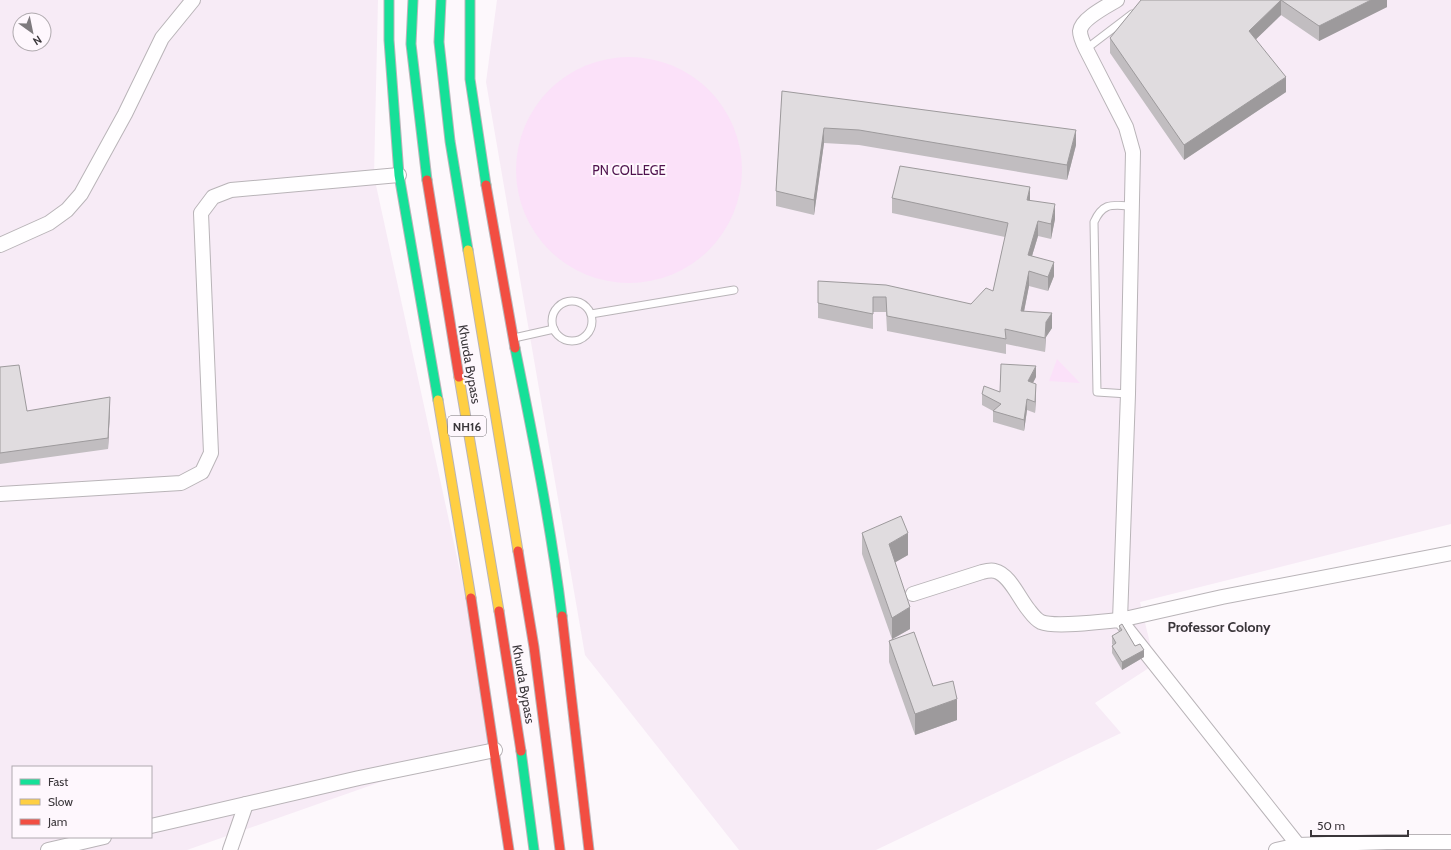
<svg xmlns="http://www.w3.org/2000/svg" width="1451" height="850" viewBox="0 0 1451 850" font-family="Cabin,sans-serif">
  <rect width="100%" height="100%" fill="#fdf8fc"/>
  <g fill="#f7ebf6" fill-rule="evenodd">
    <path d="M0,0H378L374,176L497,741L187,850H0ZM20,20H44V44H20ZM13,767H151V837H13Z"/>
    <path d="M497,0H1451V524L1140,602L1155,664L1095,703L1121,733L876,850H739L585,655L486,82Z"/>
  </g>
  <g fill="#fbe1f9">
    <circle cx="629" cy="170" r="113"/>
    <path d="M1057,359L1080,383L1049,381Z"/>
  </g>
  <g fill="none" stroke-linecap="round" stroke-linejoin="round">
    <defs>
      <g id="lane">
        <path d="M1086,49L1132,14"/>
        <circle cx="572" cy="321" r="20"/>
        <path d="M591,314L734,290"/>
        <path d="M514,338L554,329"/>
        <path d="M1128,394L1097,392L1094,222C1103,202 1112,205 1131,206"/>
      </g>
      <g id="street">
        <path d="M1117,0C1107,6 1081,19 1080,31C1080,37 1083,43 1086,49L1126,127L1133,152L1128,394L1120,620L1222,597L1451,553"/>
        <path d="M0,245L49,223L67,210L81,194L125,114L162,38L193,0"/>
        <path d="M0,494L181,483L202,472L211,453L201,213L213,197L231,190L399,175"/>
        <path d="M913,594L982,572C986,571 991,570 995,571C1009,574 1019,598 1028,609C1032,614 1035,619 1041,622C1056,628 1103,621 1120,620L1302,850"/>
        <path d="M151,826L359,778L495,750"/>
        <path d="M48,850L104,837"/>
        <path d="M230,850L246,804"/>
        <path d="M1276,850L1298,845L1387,842H1451"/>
      </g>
      <g id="fast">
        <path d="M389,0V40L399,175L438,400"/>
        <path d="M413,0L411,44L427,180"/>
        <path d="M441,0L439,42L450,141L468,250"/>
        <path d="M470,0V79L486,185"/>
        <path d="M515,348C533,437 551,526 562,616"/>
        <path d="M521,751L534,850"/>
      </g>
      <g id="slow">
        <path d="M468,250L518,551"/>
        <path d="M459,377L499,611"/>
        <path d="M438,400L471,598"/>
      </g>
      <g id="jam">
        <path d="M427,180L459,377"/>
        <path d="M486,185L515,348"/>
        <path d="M518,551L534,647L560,850"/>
        <path d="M471,598L509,850"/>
        <path d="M499,611L521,751"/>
        <path d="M562,616L589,850"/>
      </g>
    </defs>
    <use href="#lane" stroke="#b9b4b8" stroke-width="9"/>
    <use href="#street" stroke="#b9b4b8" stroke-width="16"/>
    <use href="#fast" stroke="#b9b4b8" stroke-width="11"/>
    <use href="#slow" stroke="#b9b4b8" stroke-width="11"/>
    <use href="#jam" stroke="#b9b4b8" stroke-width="11"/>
    <use href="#lane" stroke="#fffeff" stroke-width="7"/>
    <use href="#street" stroke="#fffeff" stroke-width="14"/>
    <use href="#fast" stroke="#16e098" stroke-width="9"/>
    <use href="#slow" stroke="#ffcf43" stroke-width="9"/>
    <use href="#jam" stroke="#f24e42" stroke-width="9"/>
  </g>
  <g fill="#c1bdc0">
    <path d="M1141,0H1387V7L1319,41L1281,15L1256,39L1286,92L1184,160L1110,53V38Z"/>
    <path d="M782,91L1076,145L1067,180L859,145L824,143L814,215L776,206V191Z"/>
    <path d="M892,198L1030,201L1055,219L1051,239L1038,236L1032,256L1054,276L1048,291L1029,286L1024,312L1052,328L1046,337L1045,352L1006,344V354L887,331L886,312H873V329L818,318V281L971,304L993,291L1005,237L892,213Z"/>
    <path d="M0,367L27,411L110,409L108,449L0,464Z"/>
    <path d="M1036,377L1033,383L1036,395L1035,413L1027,410L1024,431L993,422V411L982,405V394L1000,392Z"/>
    <path d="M862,533L908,555L895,562L910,629L893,639L933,686L957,720L915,735L889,662V641L892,639L862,554Z"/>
    <path d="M1119,626L1144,657L1122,670L1112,653V646L1113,645L1112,644V636L1119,632Z"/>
  </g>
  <g fill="#9d9a9c">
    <path d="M1281,0V15L1249,46V31Z"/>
    <path d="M1371,0H1387V7L1319,41V26Z"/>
    <path d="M1286,77V92L1184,160V145Z"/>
    <path d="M824,128V143L814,215V200Z"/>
    <path d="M1076,130V145L1067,180V165Z"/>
    <path d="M1030,187V202L1027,200Z"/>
    <path d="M1055,204V219L1051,239V224Z"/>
    <path d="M1038,221V236L1028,269V255Z"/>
    <path d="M1054,262V276L1048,291V277Z"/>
    <path d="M1029,271V286L1021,326V311Z"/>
    <path d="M1052,313V328L1046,337L1045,352L1046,322Z"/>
    <path d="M1036,366V377L1028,392V381Z"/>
    <path d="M1036,384V395L1035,413V402Z"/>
    <path d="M110,397V409L108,449V438Z"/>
    <path d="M1027,399V410L1024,431V420Z"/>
    <path d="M908,533V555L889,566V544Z"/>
    <path d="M910,607V629L892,639V618Z"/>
    <path d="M1144,650V657L1122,670V662Z"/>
    <path d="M957,699V720L915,735V714Z"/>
  </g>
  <g fill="#e0dcdf" stroke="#9d9a9c">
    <path d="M1141,0H1281L1249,31L1286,77L1184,145L1110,38Z"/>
    <path d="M1281,0H1371L1319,26Z"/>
    <path d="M782,91L1076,130L1067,165L859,130L824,128L814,200L776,191Z"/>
    <path d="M900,166L1030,187L1027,200L1055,204L1051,224L1038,221L1028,255L1054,262L1048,277L1029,271L1021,311L1052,313L1046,322L1045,338L1005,329L1006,339L887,316L886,297H873V314L818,303V281L886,285L971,304L986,288L993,291L1008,223L892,198Z"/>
    <path d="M1001,364L1036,366L1028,381L1036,384L1035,402L1027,399L1024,420L993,411L1001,404L982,394L984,386L1000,392Z"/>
    <path d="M19,365L27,411L110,397L108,438L0,453V367Z"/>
    <path d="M901,516L908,533L889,544L910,607L892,618L862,533Z"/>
    <path d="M1122,624L1135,646L1140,644L1144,650L1122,662L1112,646L1116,643L1112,636L1122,630L1119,626Z"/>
    <path d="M914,632L933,686L953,681L957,699L915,714L889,641Z"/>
  </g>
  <g text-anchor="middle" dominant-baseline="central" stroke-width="4" stroke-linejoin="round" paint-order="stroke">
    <rect fill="#fef7fd" stroke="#757074" stroke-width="1" x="448" y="416" width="38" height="20" rx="3"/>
    <g font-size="12" font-weight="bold" fill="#3a363a">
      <text x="467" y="426">NH16</text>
    </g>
    <g font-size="13" fill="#4f134e" stroke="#fef7fd">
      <text x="629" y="170">PN COLLEGE</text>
    </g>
    <g font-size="13" fill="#3a363a" stroke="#fef7fd">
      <text transform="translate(470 364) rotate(80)">Khurda Bypass</text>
      <text transform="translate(524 684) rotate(80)">Khurda Bypass</text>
    </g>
    <g font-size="14" font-weight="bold" fill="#3a363a" stroke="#fef7fd">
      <text x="1219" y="627">Professor Colony</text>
    </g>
  </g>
  <rect x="12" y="766" width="140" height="72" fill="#fef7fd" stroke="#b0aaaf"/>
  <rect x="20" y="779" width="20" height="6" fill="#16e098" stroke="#b0aaaf"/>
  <text x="48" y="786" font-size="12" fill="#3a363a">Fast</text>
  <rect x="20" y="799" width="20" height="6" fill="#ffcf43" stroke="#b0aaaf"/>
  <text x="48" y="806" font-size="12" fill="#3a363a">Slow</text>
  <rect x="20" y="819" width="20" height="6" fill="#f24e42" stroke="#b0aaaf"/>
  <text x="48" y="826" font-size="12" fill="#3a363a">Jam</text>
  <g transform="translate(32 32) rotate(147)"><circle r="19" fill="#fef7fd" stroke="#b0aaaf"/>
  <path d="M0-3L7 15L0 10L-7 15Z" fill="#7e7a7e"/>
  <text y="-6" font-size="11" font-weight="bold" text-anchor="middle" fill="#3a363a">N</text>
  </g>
  <path d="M1311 830v6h97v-6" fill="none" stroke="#3a363a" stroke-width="2"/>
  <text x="1317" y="830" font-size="12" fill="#3a363a" stroke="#fef7fd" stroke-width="3" paint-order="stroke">50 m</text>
</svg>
